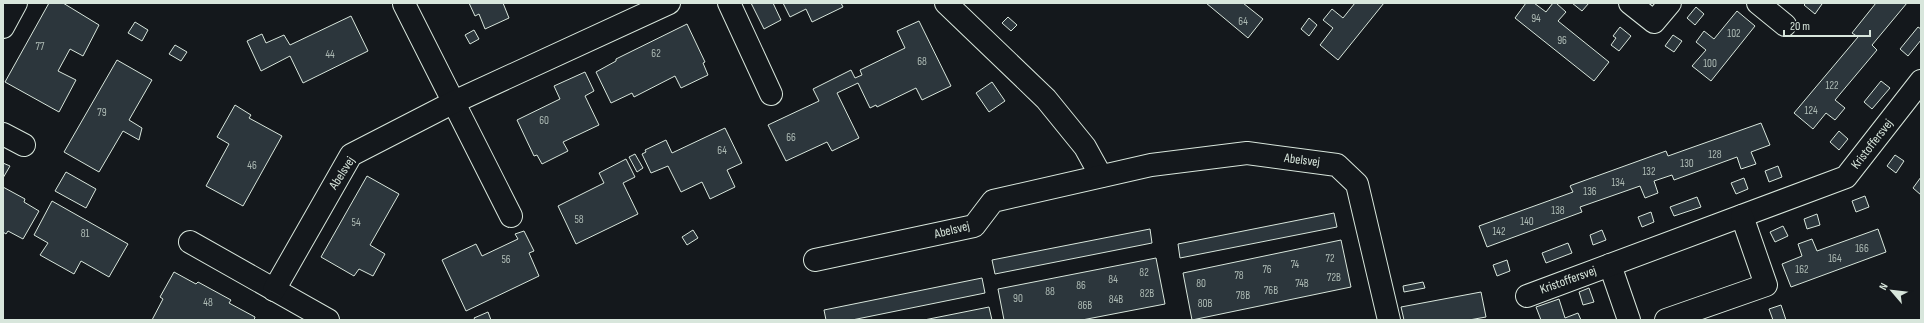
<svg xmlns="http://www.w3.org/2000/svg" width="1924" height="323" viewBox="0 0 1924 323" font-family="'Sofia Sans Condensed',sans-serif">
  <rect width="100%" height="100%" fill="#14181c"/>
  <g fill="#2c363c" stroke="#d8e6dc">
    <path d="M49,3H63L99,25L83,56L70,49L58,71L76,80L59,112L5,82Z"/>
    <path d="M469,3H503L509,18L485,29L479,14L475,16Z"/>
    <path d="M751,3H773L781,20L764,29Z"/>
    <path d="M783,3H841L843,7L812,22L806,9L790,17Z"/>
    <path d="M1206,3H1243L1263,19L1248,38Z"/>
    <path d="M1355,3H1384L1338,60L1320,45L1333,28L1323,20L1332,9L1343,18Z"/>
    <path d="M1526,3H1534L1546,12L1553,3H1556L1566,12L1558,21L1609,62L1594,81L1515,18Z"/>
    <path d="M1572,3H1589L1582,11Z"/>
    <path d="M1806,3H1820L1822,4L1815,14L1804,5Z"/>
    <path d="M1876,3H1907L1872,45L1877,50L1835,100L1845,108L1835,120L1826,113L1813,129L1794,113L1858,37L1852,33Z"/>
    <path d="M1696,7L1704,14L1695,25L1687,18Z"/>
    <path d="M1737,11L1755,26L1711,81L1692,66L1706,50L1696,42L1704,31L1714,39Z"/>
    <path d="M351,16L368,51L303,83L290,56L261,71L247,41L262,34L266,43L284,35L290,45Z"/>
    <path d="M1008,17L1017,25L1011,31L1002,23Z"/>
    <path d="M1309,18L1317,25L1309,36L1301,29Z"/>
    <path d="M919,21L951,86L922,100L916,88L877,107L876,105L870,108L858,83L837,93L859,138L832,151L827,142L786,161L768,125L819,101L813,89L851,70L855,78L862,75L860,70L905,48L897,31Z"/>
    <path d="M135,22L148,30L142,41L128,33Z"/>
    <path d="M687,24L705,62L703,63L708,75L681,88L675,76L634,97L632,93L611,103L596,72L616,61V59Z"/>
    <path d="M1620,27L1631,36L1619,51L1611,45L1616,38L1613,36Z"/>
    <path d="M1918,27L1921,29V40L1908,56L1900,49Z"/>
    <path d="M474,30L479,39L470,44L465,35Z"/>
    <path d="M1673,35L1682,41L1674,52L1665,46Z"/>
    <path d="M175,45L187,52L181,61L169,54Z"/>
    <path d="M117,60L152,80L129,120L142,128L139,140L123,131L99,172L64,152Z"/>
    <path d="M585,72L594,91L585,96L599,125L563,142L568,151L542,164L537,155L534,156L517,120L560,99L554,86Z"/>
    <path d="M1881,81L1890,88L1872,109L1864,102Z"/>
    <path d="M992,82L1005,101L989,112L976,93Z"/>
    <path d="M235,105L251,115L249,118L282,136L243,206L206,186L229,144L217,137Z"/>
    <path d="M1761,123L1770,145L1751,152L1756,164L1741,169L1737,157L1674,180L1672,175L1654,181L1658,193L1645,198L1640,186L1580,207L1582,212L1487,247L1479,226L1573,192L1570,186L1572,185L1666,151L1668,156Z"/>
    <path d="M725,128L742,163L727,170L735,187L710,199L702,182L681,192L668,166L651,173L642,154L646,152L645,150L666,140L672,153Z"/>
    <path d="M1839,131L1848,139L1839,150L1830,142Z"/>
    <path d="M635,154L643,168L637,172L629,157Z"/>
    <path d="M1895,155L1904,161L1896,173L1887,166Z"/>
    <path d="M626,159L635,177L623,183L638,214L576,244L558,206L604,183L599,173Z"/>
    <path d="M3,163L10,166L3,178Z"/>
    <path d="M1778,166L1782,177L1769,182L1765,171Z"/>
    <path d="M66,172L96,189L86,208L55,191Z"/>
    <path d="M367,176L399,194L370,245L385,254L373,276L359,269L354,276L321,257Z"/>
    <path d="M1921,177V195L1913,188Z"/>
    <path d="M1744,178L1748,189L1736,194L1731,183Z"/>
    <path d="M3,187L25,199L24,202L39,211L23,239L8,231L6,234L3,232Z"/>
    <path d="M1865,196L1869,207L1856,212L1852,201Z"/>
    <path d="M1697,197L1701,207L1674,216L1670,207Z"/>
    <path d="M52,201L128,244L109,277L81,261L74,274L40,255L48,243L34,235Z"/>
    <path d="M1651,212L1654,222L1642,227L1638,217Z"/>
    <path d="M1334,213L1337,227L1180,258L1178,244Z"/>
    <path d="M1817,214L1820,225L1807,229L1804,219Z"/>
    <path d="M1783,226L1788,236L1775,242L1770,232Z"/>
    <path d="M1150,229L1152,243L995,274L992,260Z"/>
    <path d="M1878,229L1886,252L1791,287L1782,264L1802,256L1798,244L1812,239L1817,251Z"/>
    <path d="M693,230L698,238L687,245L682,237Z"/>
    <path d="M1602,230L1606,240L1593,245L1590,235Z"/>
    <path d="M524,231L534,251L529,253L539,276L466,311L442,260L476,244L482,256L518,239L515,234Z"/>
    <path d="M1341,240L1351,287L1192,320L1183,273Z"/>
    <path d="M1568,243L1572,253L1546,263L1542,253Z"/>
    <path d="M1156,258L1165,304L1082,320H1004L998,289Z"/>
    <path d="M1507,260L1510,271L1497,276L1493,265Z"/>
    <path d="M174,272L196,284L198,282L231,300L229,303L255,317L254,320H152L163,299L160,297Z"/>
    <path d="M982,278L985,293L852,320H826L824,310Z"/>
    <path d="M1423,282L1425,288L1404,292L1403,286Z"/>
    <path d="M1589,288L1594,302L1583,305L1579,292Z"/>
    <path d="M1481,292L1486,317L1469,320H1404L1401,307Z"/>
    <path d="M1559,299L1565,318L1578,313L1581,320H1541L1536,307Z"/>
    <path d="M1781,305L1786,320H1773L1769,309Z"/>
    <path d="M989,307L992,320H924Z"/>
    <path d="M488,312L491,320H475L474,318Z"/>
  </g>
  <g fill="none" stroke-linecap="round" stroke-linejoin="round">
    <defs>
      <g id="minor">
        <path d="M729,3L771,94"/>
        <path d="M946,3L1046,99L1085,147L1101,176"/>
        <path d="M1630,3L1654,22L1670,3"/>
        <path d="M1758,3L1785,25"/>
        <path d="M404,4L511,216"/>
        <path d="M3,27L16,3"/>
        <path d="M3,134L24,145"/>
        <path d="M190,242L328,320"/>
        <path d="M815,260L974,226L993,201L1151,165L1247,153L1337,165L1357,184L1389,320"/>
        <path d="M1610,265L1629,320"/>
        <path d="M274,290L351,155L454,102L669,3"/>
        <path d="M1527,296L1846,177L1921,81"/>
        <path d="M1666,320L1766,285L1742,216"/>
      </g>
    </defs>
    <use href="#minor" stroke="#d8e6dc" stroke-width="24"/>
    <use href="#minor" stroke="#14181c" stroke-width="22"/>
  </g>
  <g text-anchor="middle" dominant-baseline="central" stroke-width="3" stroke-linejoin="round" paint-order="stroke">
    <g font-size="11" fill="#adbab4">
      <text x="1536" y="18">94</text>
      <text x="1243" y="21">64</text>
      <text x="1734" y="33">102</text>
      <text x="1562" y="40">96</text>
      <text x="40" y="46">77</text>
      <text x="656" y="53">62</text>
      <text x="330" y="54">44</text>
      <text x="922" y="61">68</text>
      <text x="1710" y="63">100</text>
      <text x="1832" y="85">122</text>
      <text x="1811" y="110">124</text>
      <text x="102" y="112">79</text>
      <text x="544" y="120">60</text>
      <text x="791" y="137">66</text>
      <text x="722" y="150">64</text>
      <text x="1715" y="154">128</text>
      <text x="1687" y="163">130</text>
      <text x="252" y="165">46</text>
      <text x="1649" y="171">132</text>
      <text x="1618" y="182">134</text>
      <text x="1590" y="191">136</text>
      <text x="1558" y="210">138</text>
      <text x="579" y="219">58</text>
      <text x="1527" y="221">140</text>
      <text x="356" y="222">54</text>
      <text x="1499" y="231">142</text>
      <text x="85" y="233">81</text>
      <text x="1862" y="248">166</text>
      <text x="1330" y="258">72</text>
      <text x="1835" y="258">164</text>
      <text x="506" y="259">56</text>
      <text x="1295" y="264">74</text>
      <text x="1267" y="269">76</text>
      <text x="1802" y="269">162</text>
      <text x="1144" y="272">82</text>
      <text x="1239" y="275">78</text>
      <text x="1334" y="277">72B</text>
      <text x="1113" y="279">84</text>
      <text x="1201" y="283">80</text>
      <text x="1302" y="283">74B</text>
      <text x="1081" y="285">86</text>
      <text x="1271" y="290">76B</text>
      <text x="1050" y="291">88</text>
      <text x="1147" y="293">82B</text>
      <text x="1243" y="295">78B</text>
      <text x="1018" y="298">90</text>
      <text x="1116" y="299">84B</text>
      <text x="208" y="302">48</text>
      <text x="1205" y="303">80B</text>
      <text x="1085" y="305">86B</text>
    </g>
    <g font-size="13" fill="#d8e6dc" stroke="#14181c">
      <text transform="translate(1872 144) rotate(-52)">Kristoffersvej</text>
      <text transform="translate(1302 160) rotate(7)">Abelsvej</text>
      <text transform="translate(342 173) rotate(-57)">Abelsvej</text>
      <text transform="translate(952 230) rotate(-14)">Abelsvej</text>
      <text transform="translate(1568 280) rotate(-20)">Kristoffersvej</text>
    </g>
  </g>
  <rect width="1924" height="323" fill="none" stroke="#d8e6dc" stroke-width="8"/>
  <g transform="translate(1892 291) rotate(298)" stroke="#14181c" stroke-width="3" paint-order="stroke">
  <path d="M0-3L7 15L0 10L-7 15Z" fill="#d8e6dc"/>
  <text y="-6" font-size="11" font-weight="bold" text-anchor="middle" fill="#d8e6dc">N</text>
  </g>
  <path d="M1784 30v6h86v-6" fill="none" stroke="#d8e6dc" stroke-width="2"/>
  <text x="1790" y="30" font-size="12" fill="#d8e6dc" stroke="#14181c" stroke-width="3" paint-order="stroke">20 m</text>
</svg>
